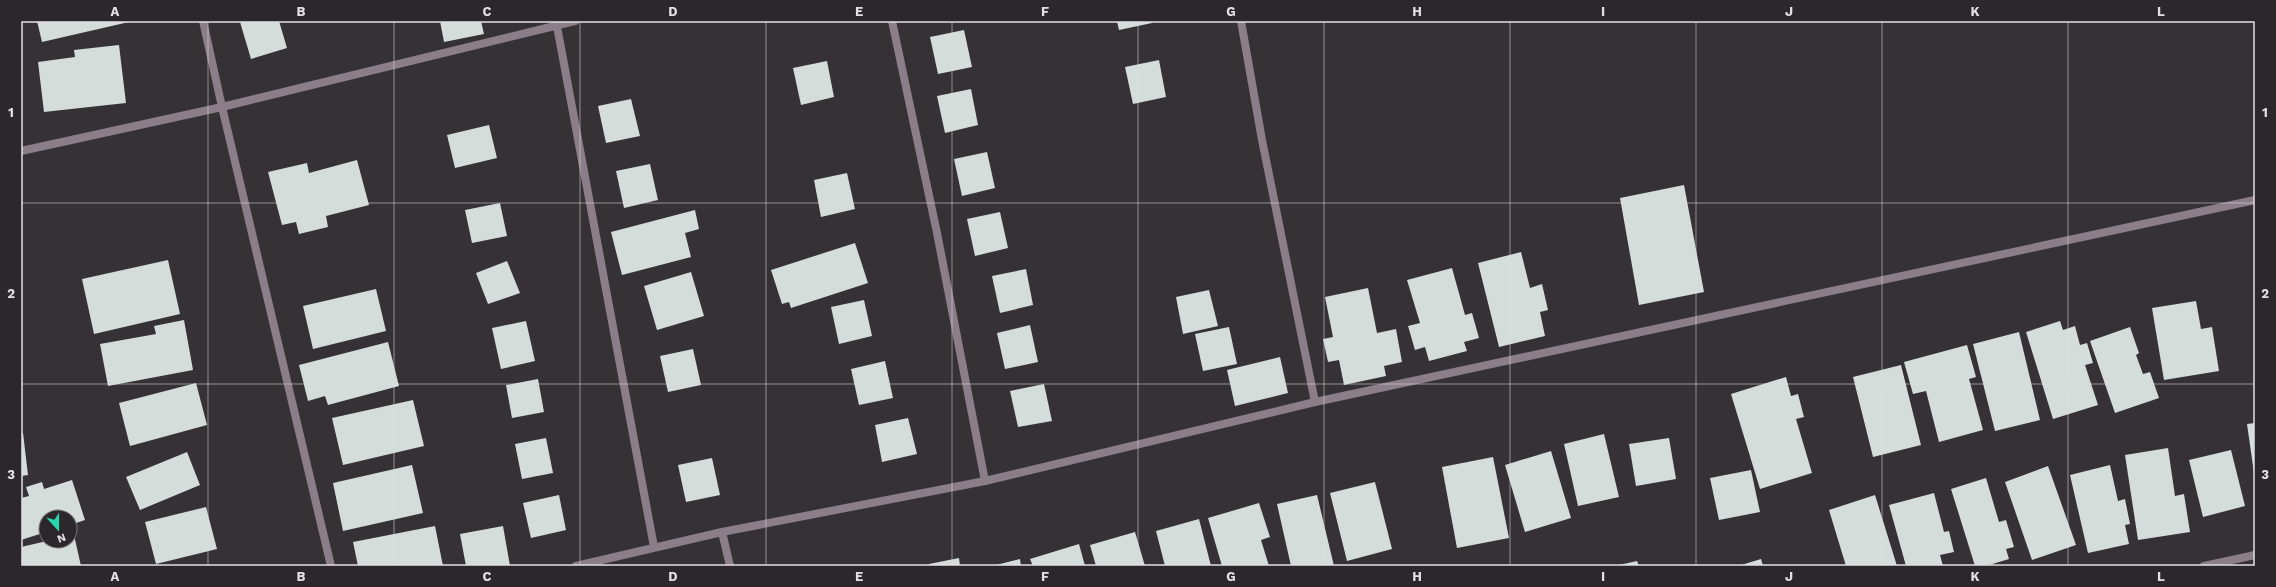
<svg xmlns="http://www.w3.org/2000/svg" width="2276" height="587" viewBox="0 0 2276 587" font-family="'Work Sans',sans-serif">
  <rect width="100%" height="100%" fill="#363135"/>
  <g fill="#d4ddd9">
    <path d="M37,21H129V22L42,42Z"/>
    <path d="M244,21H279L287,48L251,59L240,22Z"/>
    <path d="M440,21H481L484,34L444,42Z"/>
    <path d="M1117,21H1152V23L1119,30Z"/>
    <path d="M964,30L972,67L938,74L930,37Z"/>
    <path d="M119,45L126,103L44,112L38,62L75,57L74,50Z"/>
    <path d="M1159,60L1166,97L1133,104L1125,67Z"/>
    <path d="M827,61L834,97L801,105L793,68Z"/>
    <path d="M971,89L978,125L945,133L937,96Z"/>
    <path d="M631,99L640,136L606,143L598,106Z"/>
    <path d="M489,125L497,158L455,168L447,135Z"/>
    <path d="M987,152L995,188L962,196L954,159Z"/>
    <path d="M357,160L369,205L326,216L328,227L299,234L296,222L282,225L268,172L307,163L309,173Z"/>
    <path d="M650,164L658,200L624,208L616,171Z"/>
    <path d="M847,173L855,209L821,217L814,180Z"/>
    <path d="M1684,185L1704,292L1639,305L1620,198Z"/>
    <path d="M500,203L507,236L472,243L465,210Z"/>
    <path d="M695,210L699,229L685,233L691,257L622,275L611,232Z"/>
    <path d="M1000,212L1008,248L975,256L967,219Z"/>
    <path d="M855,243L868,283L791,308L789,302L782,304L771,270Z"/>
    <path d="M1521,252L1530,288L1542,284L1548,310L1540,312L1545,336L1499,347L1478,263Z"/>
    <path d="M168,260L180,314L94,334L82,279Z"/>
    <path d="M507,261L520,293L488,304L476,273Z"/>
    <path d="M1452,268L1465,315L1472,313L1479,338L1464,342L1467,351L1429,361L1425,347L1415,350L1408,326L1420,323L1407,280Z"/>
    <path d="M1026,269L1033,305L1000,313L992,276Z"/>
    <path d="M691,272L704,316L657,330L644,286Z"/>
    <path d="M1368,288L1377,333L1396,329L1402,362L1384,366L1386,376L1344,385L1339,360L1328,362L1323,339L1333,337L1325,297Z"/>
    <path d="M376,289L386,331L313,349L303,306Z"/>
    <path d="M1209,290L1218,326L1183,334L1176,297Z"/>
    <path d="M864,300L872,336L839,344L831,307Z"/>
    <path d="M2196,301L2201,329L2212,327L2219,371L2164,380L2152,308Z"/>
    <path d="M184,320L193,370L108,386L100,344L156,334L154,326Z"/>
    <path d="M526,321L535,361L501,369L492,328Z"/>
    <path d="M2060,321L2063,330L2075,326L2080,345L2087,343L2093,363L2085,365L2098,405L2053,419L2026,332Z"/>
    <path d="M1030,325L1038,362L1005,369L997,333Z"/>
    <path d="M1229,327L1237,364L1203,371L1195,334Z"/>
    <path d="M2130,327L2139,353L2136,355L2143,374L2150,372L2159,398L2115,413L2090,341Z"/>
    <path d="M2019,332L2040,420L1995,431L1973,344Z"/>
    <path d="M388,342L399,386L328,405L325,396L308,401L299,365Z"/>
    <path d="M1967,345L1976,377L1969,379L1983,430L1939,442L1926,391L1913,394L1904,362Z"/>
    <path d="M693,349L701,385L668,392L660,356Z"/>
    <path d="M1280,357L1288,393L1235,406L1227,370Z"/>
    <path d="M885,361L893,398L859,405L851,369Z"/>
    <path d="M1901,365L1921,445L1873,457L1853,377Z"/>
    <path d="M1786,377L1791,396L1798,394L1804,417L1796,419L1812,473L1760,489L1731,394Z"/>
    <path d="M538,379L544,412L512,418L506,385Z"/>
    <path d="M196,383L207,425L130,446L119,403Z"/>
    <path d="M1044,384L1052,421L1018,427L1010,391Z"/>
    <path d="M413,400L424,446L343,465L332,418Z"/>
    <path d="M908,418L917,454L882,462L875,425Z"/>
    <path d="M2255,423V473H2254L2247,424Z"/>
    <path d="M21,433H23L28,475L21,476Z"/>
    <path d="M1604,434L1619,497L1578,506L1564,444Z"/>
    <path d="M546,438L553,473L522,479L515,444Z"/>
    <path d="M1669,438L1676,479L1636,486L1629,444Z"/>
    <path d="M2168,448L2175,496L2184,494L2190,532L2138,540L2125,455Z"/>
    <path d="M2231,450L2245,506L2203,517L2189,460Z"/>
    <path d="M1551,451L1571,518L1525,532L1505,465Z"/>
    <path d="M187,452L200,485L140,510L126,477Z"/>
    <path d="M1493,457L1509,538L1457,548L1442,467Z"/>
    <path d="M712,458L720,495L686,502L678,465Z"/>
    <path d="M412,465L423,513L343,531L333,483Z"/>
    <path d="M2110,465L2118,501L2125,499L2130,524L2125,525L2129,544L2088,553L2070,475Z"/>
    <path d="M2048,466L2076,545L2032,560L2005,482Z"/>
    <path d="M1751,470L1760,512L1719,520L1710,478Z"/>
    <path d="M1986,478L1999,522L2006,520L2014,547L2006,549L2009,559L1986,566H1975L1951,489Z"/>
    <path d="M72,480L85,520L70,525V517H46V532L21,540V498L29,496L26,487L42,482L44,489Z"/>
    <path d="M1375,482L1392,549L1347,561L1330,493Z"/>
    <path d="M1934,493L1944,532L1949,531L1954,552L1940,555L1943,566H1906L1889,505Z"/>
    <path d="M559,495L566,530L531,538L523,503Z"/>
    <path d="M1317,495L1334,566H1291L1277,504Z"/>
    <path d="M1875,495L1897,566H1846L1829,510Z"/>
    <path d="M1259,503L1270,537L1261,540L1269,566H1222L1208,518Z"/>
    <path d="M206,507L217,549L156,564L145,522Z"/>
    <path d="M1199,519L1211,566H1165L1156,531Z"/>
    <path d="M435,526L443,566H358L353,542Z"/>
    <path d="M503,526L510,566H466L460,534Z"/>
    <path d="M1135,532L1145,566H1096L1090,545Z"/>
    <path d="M74,535L81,566H21V547L47,541H70V536Z"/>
    <path d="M1079,544L1085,566H1033L1030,559Z"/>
    <path d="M959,558L960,566H929V564Z"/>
    <path d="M1020,559L1021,566H996V565Z"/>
    <path d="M1761,559L1763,566H1738Z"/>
    <path d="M1637,561L1639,566H1619V565Z"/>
  </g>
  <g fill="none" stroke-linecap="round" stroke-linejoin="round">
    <g stroke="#8b7e89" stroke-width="8">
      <path d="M203,21L222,107L331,566"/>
      <path d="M556,21L654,547"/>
      <path d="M892,21L937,233L985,481"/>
      <path d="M1241,21L1262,140L1315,402"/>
      <path d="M21,151L222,107L575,21"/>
      <path d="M722,532L730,566"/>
      <path d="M576,566L722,532L985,481L1315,402L2255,200"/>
      <path d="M2204,566L2255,555"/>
    </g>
  </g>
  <path fill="none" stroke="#e2dfe2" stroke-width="1" stroke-opacity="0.55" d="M208,21V566M394,21V566M580,21V566M766,21V566M952,21V566M1138,21V566M1324,21V566M1510,21V566M1696,21V566M1882,21V566M2068,21V566M21,203H2255M21,384H2255"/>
  <rect width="2276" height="587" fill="none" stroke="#2c272b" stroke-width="44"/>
  <g transform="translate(58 529) rotate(159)"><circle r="19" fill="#2c272b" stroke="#757174"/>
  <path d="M0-3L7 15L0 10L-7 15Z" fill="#28d5ad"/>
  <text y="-6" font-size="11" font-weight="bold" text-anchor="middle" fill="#e2dfe2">N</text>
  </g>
  <rect x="22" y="22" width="2232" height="543" fill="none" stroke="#e2dfe2" stroke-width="1.5"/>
  <g font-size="13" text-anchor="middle" font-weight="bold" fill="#e2dfe2">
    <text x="115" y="16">A</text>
    <text x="301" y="16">B</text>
    <text x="487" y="16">C</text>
    <text x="673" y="16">D</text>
    <text x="859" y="16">E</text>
    <text x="1045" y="16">F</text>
    <text x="1231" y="16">G</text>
    <text x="1417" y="16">H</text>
    <text x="1603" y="16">I</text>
    <text x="1789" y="16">J</text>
    <text x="1975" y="16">K</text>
    <text x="2161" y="16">L</text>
    <text x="11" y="117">1</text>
    <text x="2265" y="117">1</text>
    <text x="11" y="298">2</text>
    <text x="2265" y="298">2</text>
    <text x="11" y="479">3</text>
    <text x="2265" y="479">3</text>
    <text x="115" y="581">A</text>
    <text x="301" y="581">B</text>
    <text x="487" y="581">C</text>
    <text x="673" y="581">D</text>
    <text x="859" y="581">E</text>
    <text x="1045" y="581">F</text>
    <text x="1231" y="581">G</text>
    <text x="1417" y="581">H</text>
    <text x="1603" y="581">I</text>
    <text x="1789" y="581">J</text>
    <text x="1975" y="581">K</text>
    <text x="2161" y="581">L</text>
  </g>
</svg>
